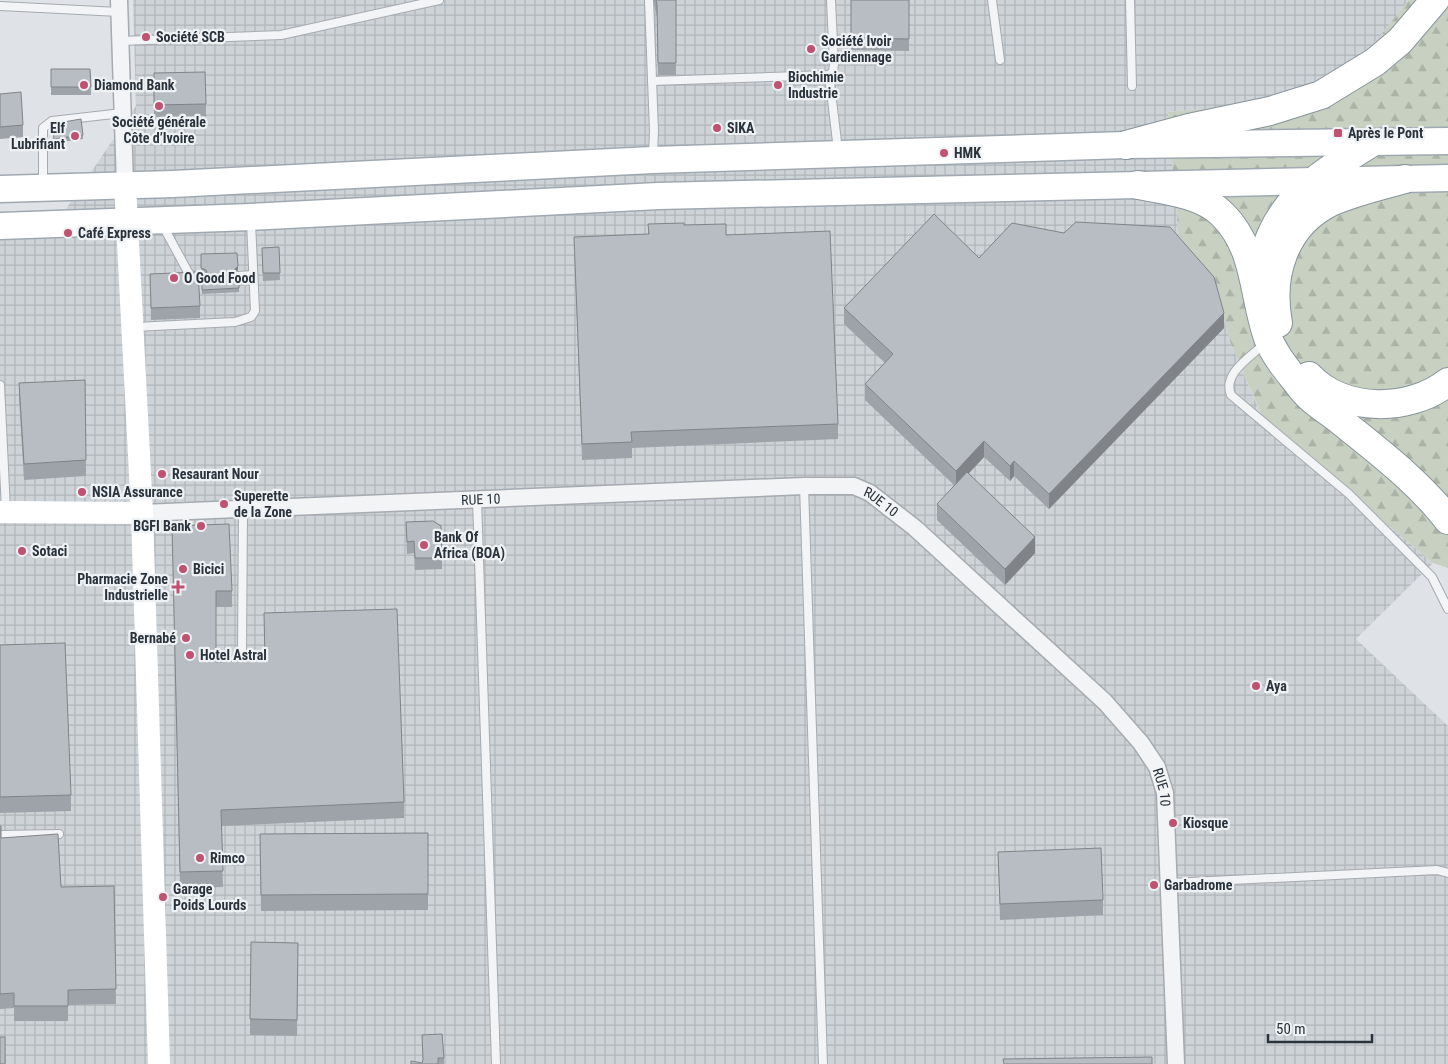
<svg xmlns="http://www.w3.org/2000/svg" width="1448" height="1064" viewBox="0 0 1448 1064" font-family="'Roboto Condensed',sans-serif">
  <defs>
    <pattern id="industrial-grid" width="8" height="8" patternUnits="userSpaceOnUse" patternTransform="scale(1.25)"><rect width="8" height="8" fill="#ced3d8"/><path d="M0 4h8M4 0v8" fill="none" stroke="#b1b6ba"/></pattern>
    <pattern id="forest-firs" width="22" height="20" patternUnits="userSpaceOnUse" patternTransform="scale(1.25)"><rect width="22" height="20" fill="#c7d0c1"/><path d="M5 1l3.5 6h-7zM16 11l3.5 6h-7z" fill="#abb3a7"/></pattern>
  </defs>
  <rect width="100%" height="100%" fill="#dfe3e7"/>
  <path fill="url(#industrial-grid)" d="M133,0H1409L1372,46L1329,76L1283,94L1239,106L1168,112L1179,241L1216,291L1231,344L1263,419L1433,563L1356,639L1448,726V1064H0V236L49,234L136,106Z"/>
  <path fill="url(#forest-firs)" d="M1409,0H1448V568L1433,563L1264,420L1231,344L1216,291L1179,241L1168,112L1239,106L1283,94L1329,76L1372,46Z"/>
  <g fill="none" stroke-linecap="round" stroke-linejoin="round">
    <defs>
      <g id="lane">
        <path d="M649,0L654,131L653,155"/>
        <path d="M992,0L1000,60"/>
        <path d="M1130,0L1132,86"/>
        <path d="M0,6L119,12"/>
        <path d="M120,41L281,35L439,0"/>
        <path d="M829,75L838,150"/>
        <path d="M652,81L829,75L833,72L834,64L831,0"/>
        <path d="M43,184V128L52,121L122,113"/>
        <path d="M163,226L188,272L192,276L202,278"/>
        <path d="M238,276L253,275"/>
        <path d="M135,327L235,322L251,317L255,311L251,222"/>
        <path d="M1265,343C1251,357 1222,373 1231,395L1349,494L1432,577L1448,609"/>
        <path d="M0,385L6,510"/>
        <path d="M804,486L823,1064"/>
        <path d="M477,500L496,1064"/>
        <path d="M242,653L243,510"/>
        <path d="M0,835L59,834"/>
        <path d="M1170,883L1437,870L1448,873"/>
      </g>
      <g id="street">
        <path d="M119,0L125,185"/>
        <path id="s1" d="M142,513L804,486H854L870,493L915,528L1105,702L1141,743L1157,767L1165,793L1176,1064"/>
      </g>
      <g id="primary">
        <path d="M0,189L173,184L652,160L1126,145L1448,141"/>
        <path d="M0,226L251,217L658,196L1448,178"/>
      </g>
      <g id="highway">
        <path d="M1126,145L1189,128L1270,111L1321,95L1375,62L1400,41L1435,0"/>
        <path d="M1138,185C1165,190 1203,194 1223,215C1257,249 1253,296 1268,338C1274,355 1288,371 1299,385C1309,400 1329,411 1342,422C1379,452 1419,482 1448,520"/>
        <path d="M1258,282C1269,206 1309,181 1371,143"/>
        <path d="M1278,323C1269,275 1284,225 1331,202C1354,192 1380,186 1405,179"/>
        <path d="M1309,376C1344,413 1410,412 1448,382"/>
      </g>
    </defs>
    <use href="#lane" stroke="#a5abb0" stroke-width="10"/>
    <use href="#street" stroke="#a5abb0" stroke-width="19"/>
    <use href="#primary" stroke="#a0a9b1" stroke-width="29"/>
    <use href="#highway" stroke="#88939c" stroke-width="30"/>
    <use href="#lane" stroke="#f2f4f6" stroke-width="8"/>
    <use href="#street" stroke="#f2f4f6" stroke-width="16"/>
    <g stroke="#fff" stroke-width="22">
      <path d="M125,185L142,513L159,1064"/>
      <path d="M0,512L142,513"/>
    </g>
    <use href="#primary" stroke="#fff" stroke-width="26"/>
    <use href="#highway" stroke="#fff" stroke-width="28"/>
  </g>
  <g fill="#9da3a8">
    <path d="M653,0H676V75H658L657,17Z"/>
    <path d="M851,0H909V51L851,50Z"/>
    <path d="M51,69H90L91,95H51Z"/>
    <path d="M154,73L206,104V116L154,117Z"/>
    <path d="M0,94L23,125V137L0,139Z"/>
    <path d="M52,124L83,135V139L54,143Z"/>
    <path d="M648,224L684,225L726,235L838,424V439L632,448V458L582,460L574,237L648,234Z"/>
    <path d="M279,247L280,280L263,281L262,248Z"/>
    <path d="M201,254L238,270L233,275L239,278V292L202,294V280L207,276L206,274L201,272Z"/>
    <path d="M979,258L1224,328L1049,509L1014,476L1010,481L984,457L969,473L1035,553L1005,585L937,520V504L955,486L865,400V384L885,363L844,324V308Z"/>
    <path d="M150,274L200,306V318L151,320Z"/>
    <path d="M85,380L86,476L24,480L19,398V383Z"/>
    <path d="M406,522L442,558V569L415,570L414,553L407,554Z"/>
    <path d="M172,526L232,591V607H216V662L265,660L264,613L404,802V818L221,826L223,887L180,888Z"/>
    <path d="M0,645L71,795V811L0,813Z"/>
    <path d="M0,826L1,838L61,887L114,886L116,1004L68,1005V1021H14V1008L0,1009Z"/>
    <path d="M428,833V910L261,911L260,834Z"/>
    <path d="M998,852L1103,900V915L1000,920Z"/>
    <path d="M298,943L297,1036L250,1035V1019Z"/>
    <path d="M422,1035L444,1058V1064H411L422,1063L423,1062Z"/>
  </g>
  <g fill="#808488">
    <path d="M238,266V270L232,276V272Z"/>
    <path d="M1224,313V328L1049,509V494Z"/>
    <path d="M984,441V457L956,487V471Z"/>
    <path d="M1014,461V476L1010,481V466Z"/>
    <path d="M1035,537V553L1005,585V569Z"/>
  </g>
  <g fill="#b7bdc3" stroke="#808488">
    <path d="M656,0H676V63H658L657,5Z"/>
    <path d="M851,0H909V39L851,38Z"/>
    <path d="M51,69H90L91,87H51Z"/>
    <path d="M205,72L206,104L154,105V73Z"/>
    <path d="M21,92L23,125L0,127V94Z"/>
    <path d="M81,119L83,135L54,139L52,124Z"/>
    <path d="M934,214L979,258L1012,223L1064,233L1076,222L1170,227L1214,277L1224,313L1049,494L1014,461L1010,466L984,441L956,471L865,384L893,354L844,308Z"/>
    <path d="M684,223V225L726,224V235L830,231L838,424L631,432L632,442L582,444L574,237L649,234L648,224Z"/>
    <path d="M279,247L280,273H263L262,248Z"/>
    <path d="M237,253L238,266L232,272L234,276L239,278V288L202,290V280L208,275L206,270L201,268V254Z"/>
    <path d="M198,272L200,306L151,308L150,274Z"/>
    <path d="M85,380L86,460L24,464L19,383Z"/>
    <path d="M967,472L1035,537L1005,569L937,504Z"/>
    <path d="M433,521L441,526L442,558H415L414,541L407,542L406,522Z"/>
    <path d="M229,524L232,591H216V662L265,660L264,613L397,609L404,802L221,810L223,871L180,872L172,526Z"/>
    <path d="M65,643L71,795L0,797V645Z"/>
    <path d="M0,826H1V838L58,834L61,887L114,886L116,989L68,990V1006H14V993L0,994Z"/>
    <path d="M428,833V894L261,895L260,834Z"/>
    <path d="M1101,848L1103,900L1000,904L998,852Z"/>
    <path d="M251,942L298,943L297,1020L250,1019Z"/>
    <path d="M442,1034L444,1058H438V1064H411V1061L422,1063L423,1060L422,1035Z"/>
    <rect x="0" y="1037" width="5" height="27"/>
    <path d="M1152,1057V1064H1004L1003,1059Z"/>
  </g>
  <g fill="#bf5171" stroke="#eff2f5" stroke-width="2">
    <circle cx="146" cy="37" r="5"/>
    <circle cx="811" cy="49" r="5"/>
    <circle cx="84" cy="85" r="5"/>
    <circle cx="778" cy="85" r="5"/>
    <circle cx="159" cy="106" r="5"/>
    <circle cx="717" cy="128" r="5"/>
    <rect x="1333" y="128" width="10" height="10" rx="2.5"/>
    <circle cx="75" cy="136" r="5"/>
    <circle cx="944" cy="153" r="5"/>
    <circle cx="68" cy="233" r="5"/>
    <circle cx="174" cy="278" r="5"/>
    <circle cx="162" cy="474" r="5"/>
    <circle cx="82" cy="492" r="5"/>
    <circle cx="224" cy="504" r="5"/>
    <circle cx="201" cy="526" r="5"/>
    <circle cx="424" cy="545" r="5"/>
    <circle cx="22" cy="551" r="5"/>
    <circle cx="183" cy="569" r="5"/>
    <path d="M175.5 579.5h5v5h5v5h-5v5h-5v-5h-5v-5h5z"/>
    <circle cx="186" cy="638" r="5"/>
    <circle cx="190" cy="655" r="5"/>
    <circle cx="1256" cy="686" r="5"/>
    <circle cx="1173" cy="823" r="5"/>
    <circle cx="200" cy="858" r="5"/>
    <circle cx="1154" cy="885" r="5"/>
    <circle cx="163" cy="897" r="5"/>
  </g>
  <g text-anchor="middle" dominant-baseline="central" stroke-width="4.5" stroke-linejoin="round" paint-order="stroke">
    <g font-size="14" font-weight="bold" fill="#2a333c" stroke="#eff2f5" text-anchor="start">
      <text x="156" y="37">Société SCB</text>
      <text x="821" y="41">Société Ivoir<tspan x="821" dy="16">Gardiennage</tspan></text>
      <text x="788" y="77">Biochimie<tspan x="788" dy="16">Industrie</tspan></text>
      <text x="94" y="85">Diamond Bank</text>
      <text x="159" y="122" text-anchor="middle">Société générale<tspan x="159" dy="16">Côte d’Ivoire</tspan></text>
      <text x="65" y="128" text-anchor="end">Elf<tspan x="65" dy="16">Lubrifiant</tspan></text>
      <text x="727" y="128">SIKA</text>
      <text x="1348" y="133">Après le Pont</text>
      <text x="954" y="153">HMK</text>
      <text x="78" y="233">Café Express</text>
      <text x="184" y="278">O Good Food</text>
      <text x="172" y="474">Resaurant Nour</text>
      <text x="92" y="492">NSIA Assurance</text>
      <text x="234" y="496">Superette<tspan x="234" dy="16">de la Zone</tspan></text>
      <text x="191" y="526" text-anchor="end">BGFI Bank</text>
      <text x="434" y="537">Bank Of<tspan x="434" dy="16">Africa (BOA)</tspan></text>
      <text x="32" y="551">Sotaci</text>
      <text x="193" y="569">Bicici</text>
      <text x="168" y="579" text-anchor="end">Pharmacie Zone<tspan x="168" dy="16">Industrielle</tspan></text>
      <text x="176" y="638" text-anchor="end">Bernabé</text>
      <text x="200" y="655">Hotel Astral</text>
      <text x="1266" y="686">Aya</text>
      <text x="1183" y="823">Kiosque</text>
      <text x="210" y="858">Rimco</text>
      <text x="1164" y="885">Garbadrome</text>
      <text x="173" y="889">Garage<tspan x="173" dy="16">Poids Lourds</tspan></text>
    </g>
    <g font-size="14" fill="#2a333c" stroke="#eff2f5">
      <text stroke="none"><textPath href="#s1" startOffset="339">RUE 10</textPath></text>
      <text stroke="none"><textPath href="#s1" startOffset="744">RUE 10</textPath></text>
      <text stroke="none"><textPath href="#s1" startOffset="1149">RUE 10</textPath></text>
    </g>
  </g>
  <path d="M1268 1034v8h104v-8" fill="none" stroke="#2a333c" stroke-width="2.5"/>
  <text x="1276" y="1034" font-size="15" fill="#2a333c" stroke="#eff2f5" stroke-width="4" paint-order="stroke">50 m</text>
</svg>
